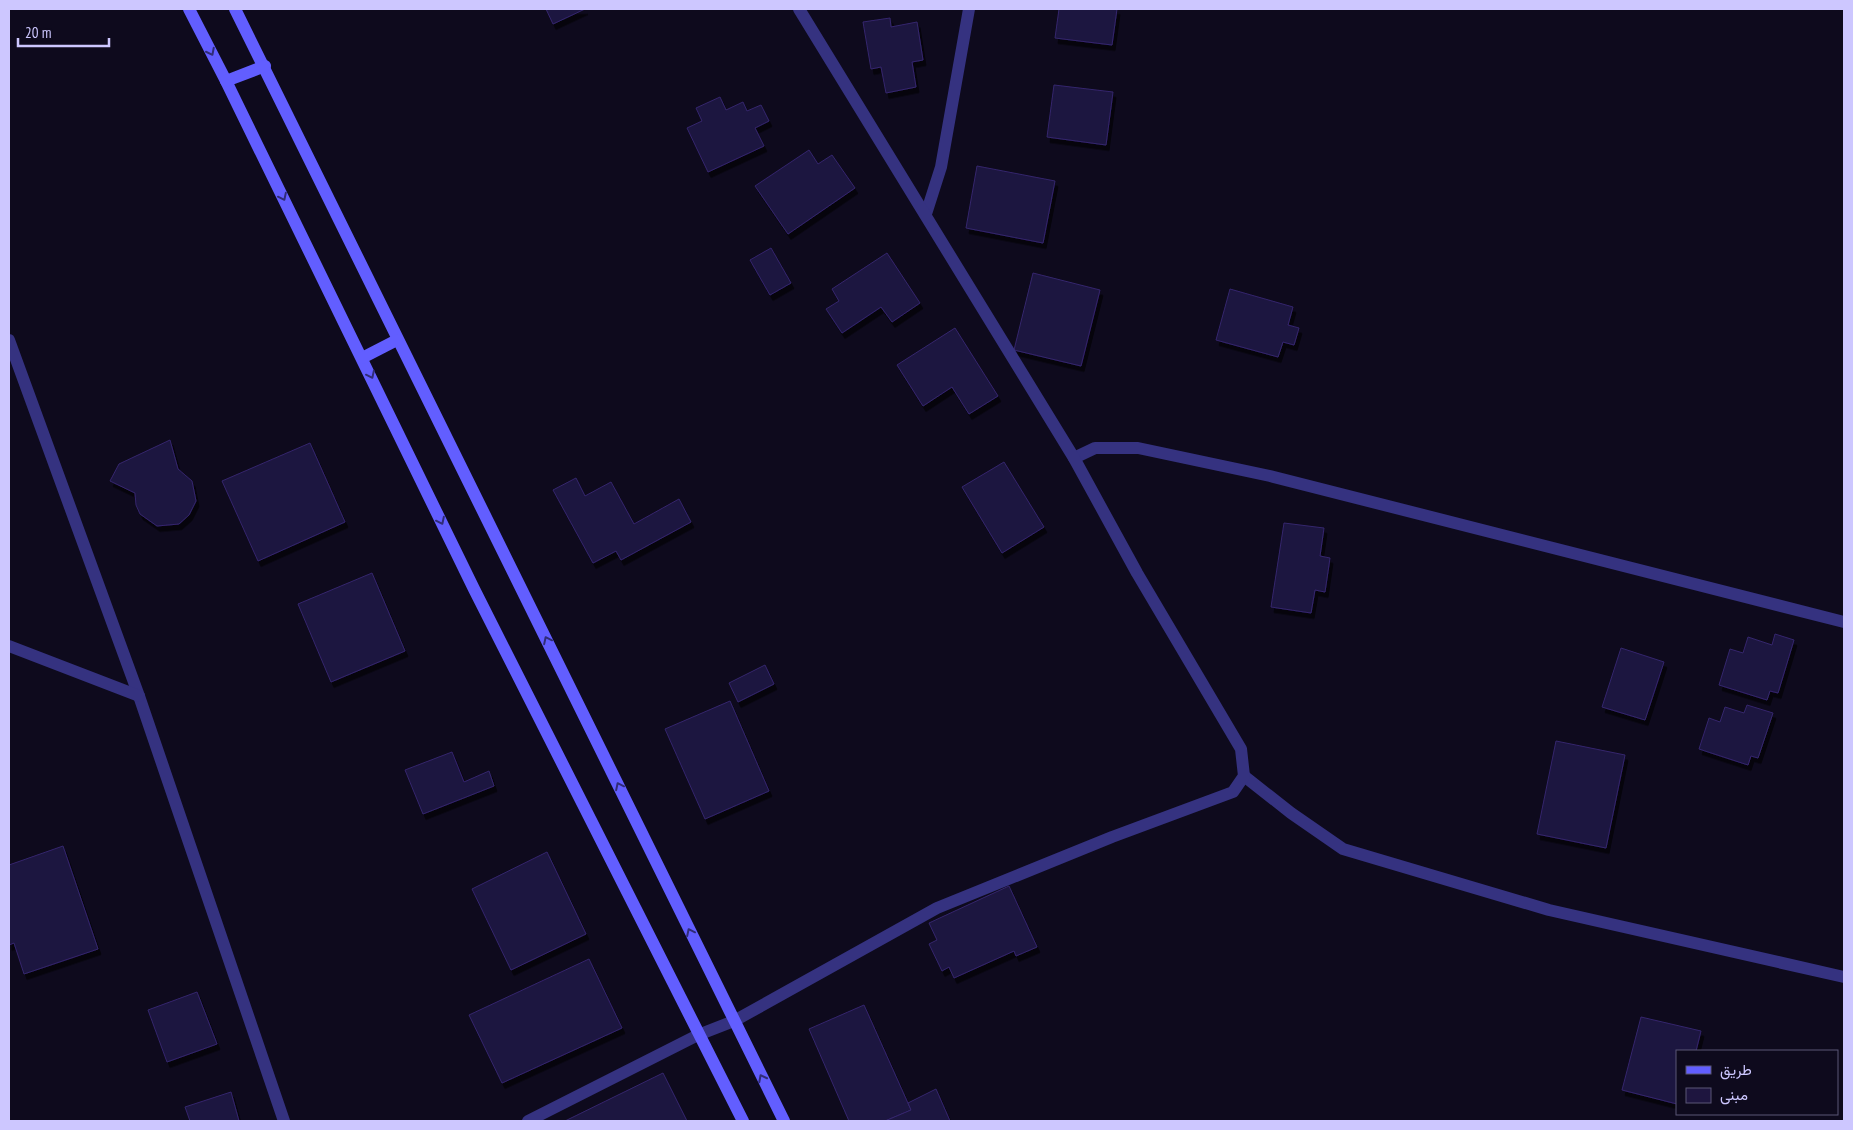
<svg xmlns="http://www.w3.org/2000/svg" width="1853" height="1130" viewBox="0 0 1853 1130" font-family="'PT Sans Narrow',Vazirmatn,sans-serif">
  <defs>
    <filter id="shadow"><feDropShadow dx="3" dy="5.5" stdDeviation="0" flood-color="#0009"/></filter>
  </defs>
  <rect width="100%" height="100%" fill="#0e0a1d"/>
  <g fill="#1e153f" stroke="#34266d" filter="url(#shadow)">
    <path d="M546,9H585L553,24Z"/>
    <path d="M1059,9H1117L1112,45L1055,38Z"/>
    <path d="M890,18L891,27L917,22L923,60L912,62L916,87L886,93L881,67L871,69L863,22Z"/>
    <path d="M1054,85L1113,92L1106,145L1047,137Z"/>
    <path d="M720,97L726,110L743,102L747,111L761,105L769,121L755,128L764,146L708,172L687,128L702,121L696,108Z"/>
    <path d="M809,150L818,164L832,155L855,188L788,234L755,186Z"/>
    <path d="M977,166L1055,181L1043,243L966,228Z"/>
    <path d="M771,248L791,283L770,295L750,260Z"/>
    <path d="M887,253L920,303L892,322L881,307L842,333L826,309L839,301L832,289Z"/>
    <path d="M1033,273L1100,290L1081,366L1014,350Z"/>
    <path d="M1230,289L1293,307L1288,325L1299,328L1294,345L1283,342L1278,357L1216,340Z"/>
    <path d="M955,328L998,396L969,414L952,387L923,406L897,365Z"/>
    <path d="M170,440L178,469L192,481L196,501L189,515L179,524L157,526L140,514L136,505L135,493L110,481L119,464Z"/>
    <path d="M310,443L345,522L258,561L222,481Z"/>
    <path d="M1004,462L1044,527L1002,553L962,487Z"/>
    <path d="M576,478L585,496L611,482L634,524L679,499L691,522L621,560L616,551L593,563L553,490Z"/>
    <path d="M1284,523L1324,528L1320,556L1330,558L1325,592L1315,590L1311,613L1271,607Z"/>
    <path d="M372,573L405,651L331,682L298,604Z"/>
    <path d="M1775,634L1794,640L1778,693L1770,691L1767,700L1719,685L1730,649L1743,653L1748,637L1772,645Z"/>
    <path d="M1621,648L1664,662L1645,720L1602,707Z"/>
    <path d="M765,665L774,684L738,702L729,683Z"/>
    <path d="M730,701L769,791L705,819L665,729Z"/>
    <path d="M1747,705L1773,713L1758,758L1751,756L1748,765L1699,749L1709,718L1720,722L1725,707L1744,713Z"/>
    <path d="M1556,741L1625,755L1606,848L1537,834Z"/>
    <path d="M452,752L464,782L489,771L494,786L423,814L405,770Z"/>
    <path d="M63,846L98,949L24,974L14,943L9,945V865Z"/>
    <path d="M547,852L586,934L511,970L472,889Z"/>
    <path d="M1009,886L1037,947L1016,956L1014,951L954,978L949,967L942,971L929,944L937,940L929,923Z"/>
    <path d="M589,959L622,1028L502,1083L469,1015Z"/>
    <path d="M197,992L217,1044L167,1062L148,1010Z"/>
    <path d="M864,1005L911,1110L885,1121H849L809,1029Z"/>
    <path d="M1641,1017L1701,1031L1696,1051H1677V1104L1622,1090Z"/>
    <path d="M663,1073L687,1121H565Z"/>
    <path d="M936,1089L950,1121H885L911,1110L908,1103Z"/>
    <path d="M231,1092L239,1121H190L185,1107Z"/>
  </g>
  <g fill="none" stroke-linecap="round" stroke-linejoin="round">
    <g stroke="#353280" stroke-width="12">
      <path d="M926,214L941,167L969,9"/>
      <path d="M9,340L139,696L284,1121"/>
      <path d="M1074,458L1095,448H1138L1270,476L1844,622"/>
      <path d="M9,646L139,696"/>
      <path d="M1244,776L1291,813L1343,849L1549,910L1844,977"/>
      <path d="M528,1121L698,1035L734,1021L937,908L1112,837L1233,792L1244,776L1241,749L1137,573L1074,458L799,9"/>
    </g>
    <g stroke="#625eff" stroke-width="12">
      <path d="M189,9L226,81L474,589L743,1121"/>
      <path d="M235,9L784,1121"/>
      <path d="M226,81L265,66"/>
      <path d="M362,358L397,340"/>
    </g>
  </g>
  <defs><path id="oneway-chevron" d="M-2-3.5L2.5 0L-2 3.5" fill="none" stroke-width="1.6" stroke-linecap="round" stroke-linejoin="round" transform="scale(1.25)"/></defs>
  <g stroke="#302c77">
    <use href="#oneway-chevron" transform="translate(211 52) rotate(63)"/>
    <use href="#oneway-chevron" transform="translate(283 197) rotate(64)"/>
    <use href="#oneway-chevron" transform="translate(371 375) rotate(64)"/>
    <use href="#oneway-chevron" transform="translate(441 521) rotate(64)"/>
    <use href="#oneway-chevron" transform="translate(547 640) rotate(-116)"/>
    <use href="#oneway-chevron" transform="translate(619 786) rotate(-116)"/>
    <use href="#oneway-chevron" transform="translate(690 932) rotate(-116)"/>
    <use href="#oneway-chevron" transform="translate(762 1078) rotate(-117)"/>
  </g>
  <rect width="1853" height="1130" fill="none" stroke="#cdc7ff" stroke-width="20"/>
  <rect x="1676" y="1050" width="162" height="65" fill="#0e0a1d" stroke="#5a5677"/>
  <rect x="1686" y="1066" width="25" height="8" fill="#625eff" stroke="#5a5677"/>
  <text x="1720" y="1075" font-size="15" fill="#cdc7ff">طريق</text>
  <rect x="1686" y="1088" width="25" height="15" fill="#1e153f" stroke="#5a5677"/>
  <text x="1720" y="1100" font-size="15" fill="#cdc7ff">مبنى</text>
  <path d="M18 38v8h91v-8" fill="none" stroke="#cdc7ff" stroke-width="2.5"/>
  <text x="25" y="38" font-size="15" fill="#cdc7ff" stroke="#0e0a1d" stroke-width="4" paint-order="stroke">20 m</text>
</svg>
